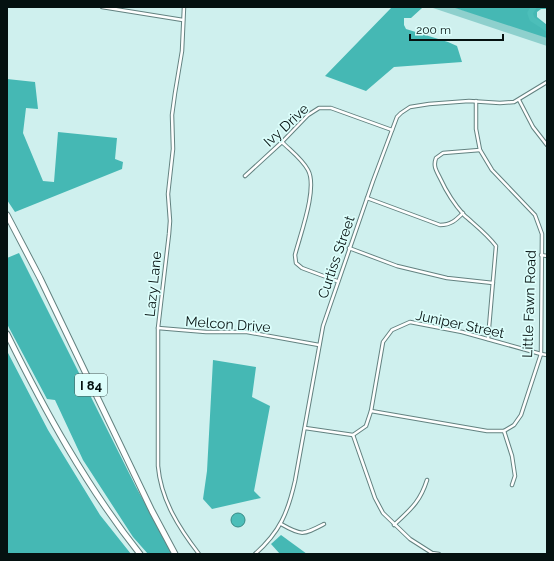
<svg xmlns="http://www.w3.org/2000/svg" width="554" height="561" viewBox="0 0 554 561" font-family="Raleway,sans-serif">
  <rect width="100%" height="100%" fill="#cff0ee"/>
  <path fill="#8ed0cd" d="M430,7H453L547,36V46Z"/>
  <g fill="#45b8b4">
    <path d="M392,7L422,8L411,18H404V25L406,29L448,42L457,46L462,62L394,67L366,91L325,76Z"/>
    <path d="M452,7H547V9H541L537,12V17L547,25V38Z"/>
    <path d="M7,79L35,82L38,109L26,108L23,133L43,181L54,182L58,132L117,138L115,159L123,162L122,169L15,212L7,200Z"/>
    <path d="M19,253L136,487L173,554H148L133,537L83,460L55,400L47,399L7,324V258Z"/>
    <path d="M7,351L48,430L100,515L131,554H7Z"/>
    <path d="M213,360L256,367L252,397L270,406L254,491L261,498L212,509L203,499L207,471Z"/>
    <path d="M281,535L307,554H280L271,544Z"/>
  </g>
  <circle fill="#4cbeb9" stroke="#378a86" cx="238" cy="520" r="7"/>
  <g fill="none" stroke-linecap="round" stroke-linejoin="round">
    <path stroke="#4cbeb9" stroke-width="5.5" d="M534,7L530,13L532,19L543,26L547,29"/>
    <defs>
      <g id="street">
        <path d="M102,7L183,20"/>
        <path d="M184,7L182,51L175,93L172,115L173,149L168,194L170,221L169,234L158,328V466C161,500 179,528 199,554"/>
        <path d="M519,100L533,127L547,145"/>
        <path d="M282,142C291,151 302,159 308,170C318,188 300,235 295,255L296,263L302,268L337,281"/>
        <path d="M480,150L443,153L436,158C433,166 436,170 440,178C446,191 454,204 464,215C475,225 487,234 496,246L488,339"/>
        <path d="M245,176L282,142L308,115L319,108H331L392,130"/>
        <path d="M367,198L440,225C451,225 456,220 463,213"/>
        <path d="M349,248L397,266L447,278L493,283"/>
        <path d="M541,255L547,256"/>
        <path d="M158,328L206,332H247L319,345"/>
        <path d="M371,411L487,431H504L514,425L521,415L541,354L542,234L535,215L492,170L480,150L476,129V101"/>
        <path d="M305,428L353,435L366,426L371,411L383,342L392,330L410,322L462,332L541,354L547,355"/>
        <path d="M504,431L512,456L515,476L512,485"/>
        <path d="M353,435L375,498L383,513L410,539L432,553L439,554"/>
        <path d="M281,524C302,536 303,535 324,524"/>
        <path d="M394,525C411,509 420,502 427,480"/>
        <path d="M255,554C280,532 288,512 295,481L323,326L373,181L397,117L401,113L410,107L429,104L469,101L500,103L514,102L547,82"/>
      </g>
      <g id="highway">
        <path d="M7,215L40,278L152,511L175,554"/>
        <path d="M7,334C45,411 86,486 140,554"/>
      </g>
    </defs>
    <use href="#street" stroke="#638280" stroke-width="4.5"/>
    <use href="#highway" stroke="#638280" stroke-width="7"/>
    <use href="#street" stroke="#fff" stroke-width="2.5"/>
    <use href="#highway" stroke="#fff" stroke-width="5"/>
  </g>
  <g text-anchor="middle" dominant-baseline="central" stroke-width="3.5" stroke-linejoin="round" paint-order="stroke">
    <rect fill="#dcfefb" stroke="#465856" stroke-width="1" x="75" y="374" width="32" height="22" rx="3"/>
    <g font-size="13" font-weight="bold" fill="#051110">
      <text x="91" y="385">I 84</text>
    </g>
    <g font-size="14" fill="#051110" stroke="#dcfefb">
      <text transform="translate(286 125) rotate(-43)">Ivy Drive</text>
      <text transform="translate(336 257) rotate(-71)">Curtiss Street</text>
      <text transform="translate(153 284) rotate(-84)">Lazy Lane</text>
      <text transform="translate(529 304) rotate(-88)">Little Fawn Road</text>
      <text transform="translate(228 324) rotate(4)">Melcon Drive</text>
      <text transform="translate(460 324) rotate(12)">Juniper Street</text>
    </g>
  </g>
  <rect width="554" height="561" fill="none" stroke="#051110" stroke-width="16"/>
  <path d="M410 34v6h93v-6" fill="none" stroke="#051110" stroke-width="2"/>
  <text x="416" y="34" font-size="12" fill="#051110" stroke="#dcfefb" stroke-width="3" paint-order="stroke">200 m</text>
</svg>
